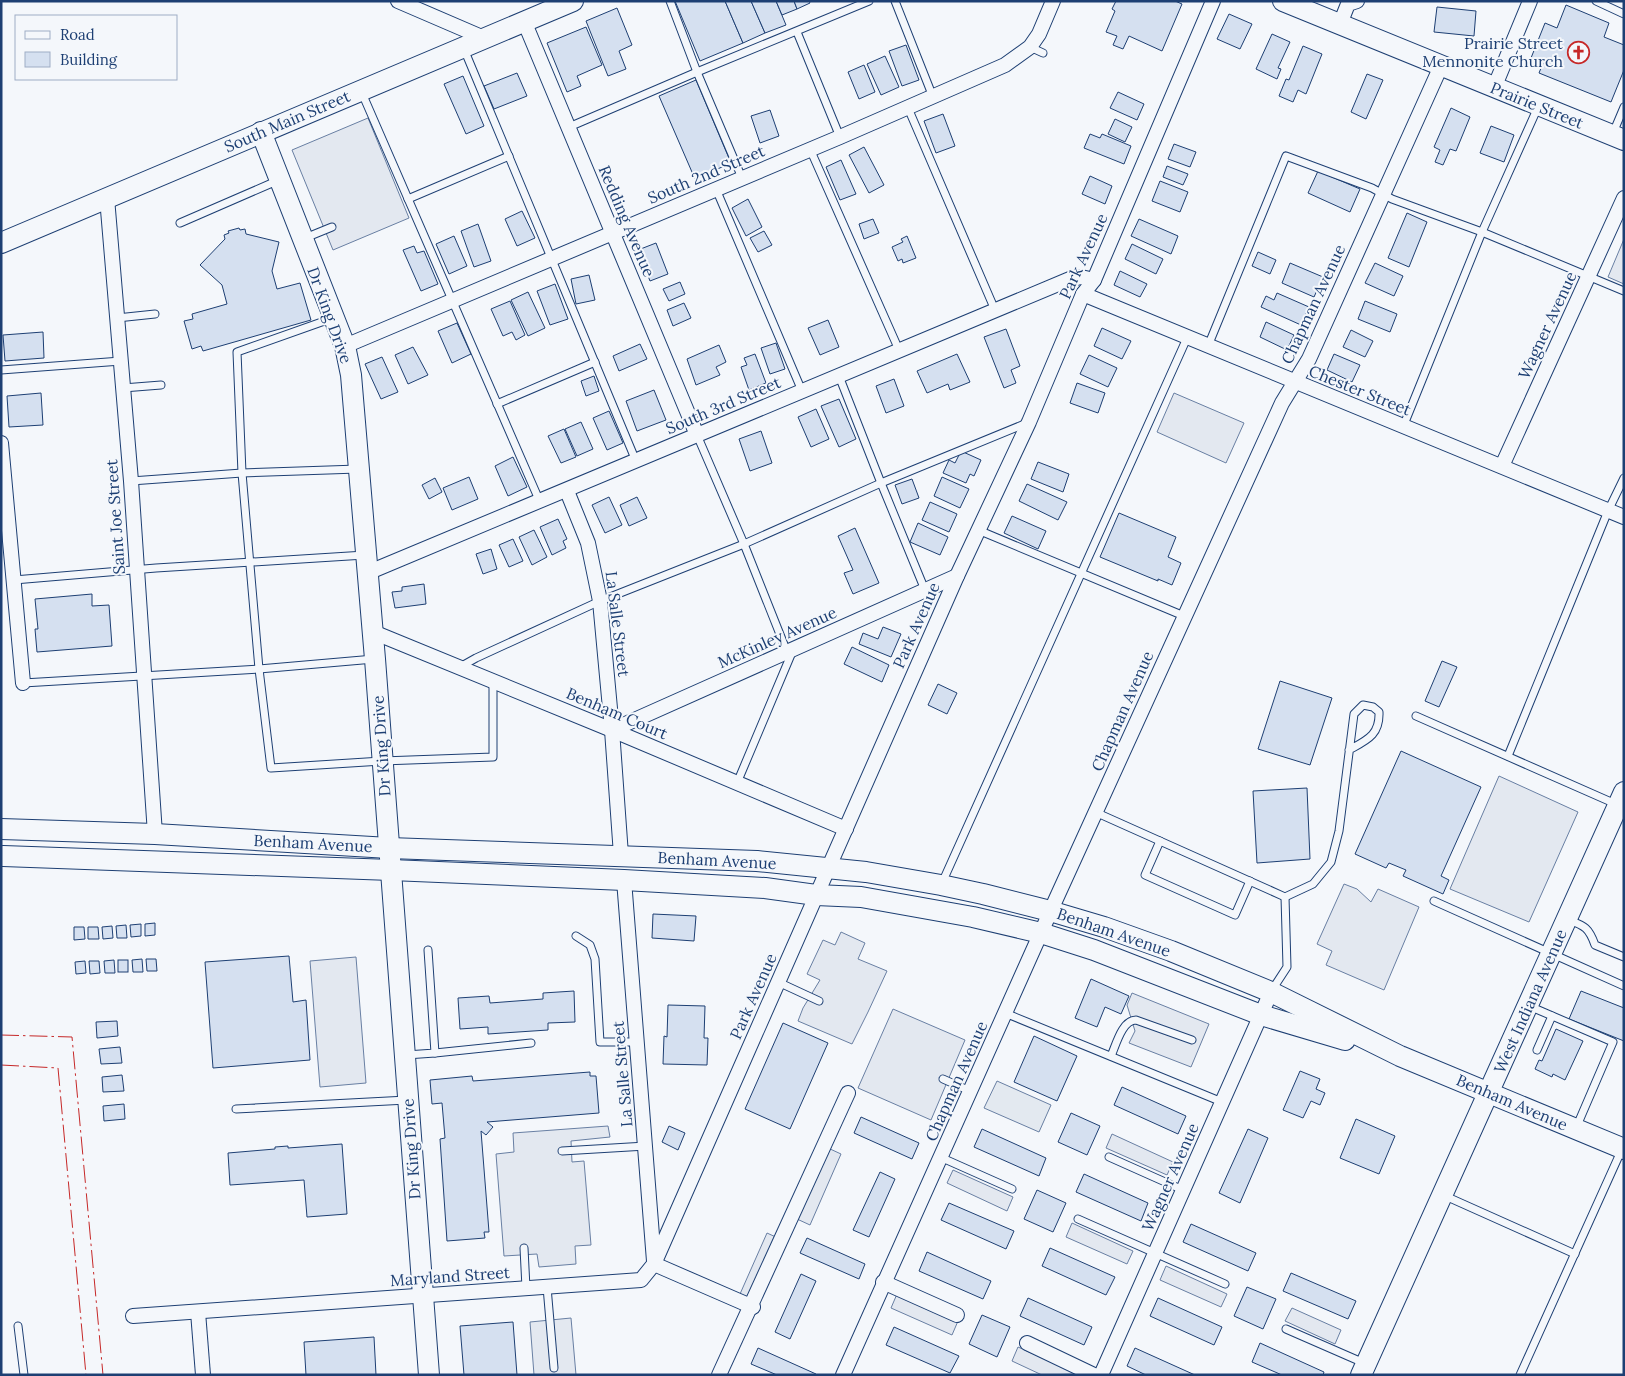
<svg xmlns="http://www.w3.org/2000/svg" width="1625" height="1376" viewBox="0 0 1625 1376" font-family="Lora,serif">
  <rect width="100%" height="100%" fill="#f4f7fb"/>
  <path fill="#e3e9f0" stroke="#687fa3" d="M997,1081L1051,1105L1039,1132L984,1108Z"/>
  <g fill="#e3e8f0" stroke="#687fa3">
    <path d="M368,118L409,218L333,250L292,150Z"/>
    <path d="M1624,239V284L1608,277Z"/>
    <path d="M1174,393L1244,423L1226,463L1157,432Z"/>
    <path d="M1499,776L1578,812L1529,922L1450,889Z"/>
    <path d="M1344,884L1357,889L1371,902L1378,889L1419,907L1384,990L1326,965L1332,951L1317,944Z"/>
    <path d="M841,932L865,943L858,959L887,971L868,1012L852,1044L798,1021L803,1008L820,980L807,974L823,940L835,945Z"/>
    <path d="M356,957L366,1083L320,1087L310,961Z"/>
    <path d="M1132,993L1209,1024L1191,1067L1129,1043L1135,1031L1127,1005Z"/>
    <path d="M893,1009L965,1040L931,1120L858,1088Z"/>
    <path d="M608,1126L610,1137L571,1141L572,1162L584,1161L591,1245L575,1246L576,1264L539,1267L537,1254L504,1256L496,1154L514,1152L513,1133Z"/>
    <path d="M1112,1134L1173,1162L1167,1175L1106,1148Z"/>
    <path d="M828,1148L841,1154L810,1225L797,1219Z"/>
    <path d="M953,1170L1013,1197L1007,1211L947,1183Z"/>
    <path d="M1072,1223L1133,1251L1127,1264L1066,1237Z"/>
    <path d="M767,1233L778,1238L751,1299L740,1294Z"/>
    <path d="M1166,1266L1227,1294L1221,1307L1160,1280Z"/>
    <path d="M897,1294L958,1321L952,1335L891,1308Z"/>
    <path d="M1292,1308L1341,1330L1335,1344L1285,1321Z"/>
    <path d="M571,1318L576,1375H534L530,1322Z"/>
    <path d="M1018,1347L1078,1374L1042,1375L1012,1361Z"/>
  </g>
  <g fill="#d5e0f0" stroke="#1d3f73">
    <path d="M675,1H725L743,43L700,61Z"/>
    <path d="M725,1H751L765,33L743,43Z"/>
    <path d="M751,1H776L786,25L765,33Z"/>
    <path d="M776,1H794L797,9L782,15Z"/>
    <path d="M794,1H809L810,3L797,9Z"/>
    <path d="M1116,1H1175L1182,4L1162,51L1129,36L1123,49L1113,45L1117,36L1106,32L1115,11L1112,9Z"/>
    <path d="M1566,5L1609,23L1604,37L1624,45V70L1611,102L1539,73L1543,63L1531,58L1545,23L1557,28Z"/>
    <path d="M1437,7L1476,11L1474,36L1434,32Z"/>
    <path d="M617,8L632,45L619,51L626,69L608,76L586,21Z"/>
    <path d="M1229,14L1252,24L1240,49L1217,39Z"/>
    <path d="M586,27L602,65L577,76L581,86L567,92L547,43Z"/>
    <path d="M1272,34L1290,42L1278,68L1281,69L1277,79L1256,69Z"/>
    <path d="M906,45L919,80L902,86L889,51Z"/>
    <path d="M1303,46L1322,54L1306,94L1298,90L1293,102L1279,96L1286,79L1289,80Z"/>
    <path d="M885,56L899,87L881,95L867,64Z"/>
    <path d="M864,65L875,92L859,99L848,72Z"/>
    <path d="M517,73L527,96L494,109L484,86Z"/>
    <path d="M1367,74L1383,80L1366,119L1351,112Z"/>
    <path d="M463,76L484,126L466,134L444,84Z"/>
    <path d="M696,80L731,163L695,179L659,96Z"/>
    <path d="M1118,92L1144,104L1137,120L1110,108Z"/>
    <path d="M1451,108L1470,117L1456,151L1450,149L1443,165L1435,162L1440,150L1434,147Z"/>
    <path d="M770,110L779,136L760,143L751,116Z"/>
    <path d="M943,114L955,146L936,153L924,121Z"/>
    <path d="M1115,119L1132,127L1125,142L1108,134Z"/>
    <path d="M1491,126L1514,135L1504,162L1480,153Z"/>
    <path d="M1090,134L1100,138L1102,134L1131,146L1124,164L1084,148Z"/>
    <path d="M1174,144L1196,152L1190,167L1168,159Z"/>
    <path d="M864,147L884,185L869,193L849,155Z"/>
    <path d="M841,160L856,194L840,200L826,167Z"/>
    <path d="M1167,166L1188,174L1183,185L1163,177Z"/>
    <path d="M1318,171L1360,189L1350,212L1308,193Z"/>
    <path d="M1090,176L1112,186L1105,204L1082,194Z"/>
    <path d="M1160,181L1188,192L1180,212L1152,201Z"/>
    <path d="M748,199L762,227L746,236L732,208Z"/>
    <path d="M522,211L535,238L517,246L505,219Z"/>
    <path d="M1407,213L1427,222L1409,267L1388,258Z"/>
    <path d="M873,219L879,233L864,239L859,224Z"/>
    <path d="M1139,219L1178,236L1171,254L1131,236Z"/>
    <path d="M478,224L491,261L474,267L461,231Z"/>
    <path d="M239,228L240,230L245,229L246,234L279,242L272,271L277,289L300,283L311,320L203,351L201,346L192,349L184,321L193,319L192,314L227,304L222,285L200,265L225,239L224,235L229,233L228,231Z"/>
    <path d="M764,231L772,245L758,252L750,238Z"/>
    <path d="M454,236L467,266L449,274L436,244Z"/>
    <path d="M907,236L916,258L903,263L902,259L898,261L892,247L903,242L901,239Z"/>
    <path d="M656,243L668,274L650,281L638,250Z"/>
    <path d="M1132,244L1163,259L1156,274L1125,259Z"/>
    <path d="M414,246L417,253L424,251L438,284L421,291L403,250Z"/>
    <path d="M1258,252L1276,260L1270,274L1252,266Z"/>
    <path d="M1290,263L1323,277L1314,297L1282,283Z"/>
    <path d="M1375,263L1403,276L1394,296L1365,283Z"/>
    <path d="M1120,271L1147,284L1140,297L1114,285Z"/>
    <path d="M589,275L595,300L576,304L571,279Z"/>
    <path d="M680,282L685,294L669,301L663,289Z"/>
    <path d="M555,284L568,319L550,325L537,291Z"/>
    <path d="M528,292L545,328L528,336L511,300Z"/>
    <path d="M1277,293L1309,307L1301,325L1261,307L1266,296L1274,300Z"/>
    <path d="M510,301L525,335L516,340L512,332L503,336L491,309Z"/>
    <path d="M1365,301L1397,314L1390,332L1358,319Z"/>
    <path d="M684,303L691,318L673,326L667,310Z"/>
    <path d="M828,320L839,347L820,355L808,328Z"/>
    <path d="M1266,322L1294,335L1287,350L1260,337Z"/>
    <path d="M457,323L471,354L452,363L438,331Z"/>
    <path d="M1102,328L1131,341L1122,359L1094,346Z"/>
    <path d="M1006,329L1020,366L1011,370L1016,383L1004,388L984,337Z"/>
    <path d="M1351,330L1373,341L1365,357L1343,347Z"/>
    <path d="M43,332L44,358L5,361L3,335Z"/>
    <path d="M776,343L785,369L770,374L761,348Z"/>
    <path d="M640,344L647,359L619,371L613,356Z"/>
    <path d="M719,345L726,362L716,367L720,375L696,385L687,359Z"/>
    <path d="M413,347L428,375L408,384L395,355Z"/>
    <path d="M755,354L766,383L749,390L741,367L747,365L744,358Z"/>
    <path d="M957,354L970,382L950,390L948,384L927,393L917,371Z"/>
    <path d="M1334,354L1360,365L1352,382L1327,370Z"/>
    <path d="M1089,355L1117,368L1108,387L1080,374Z"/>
    <path d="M382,357L398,392L381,399L365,364Z"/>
    <path d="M594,376L599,391L586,396L581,381Z"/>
    <path d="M894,379L904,406L886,413L876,386Z"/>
    <path d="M1077,383L1105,393L1098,413L1070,403Z"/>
    <path d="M654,390L666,420L637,431L626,401Z"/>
    <path d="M41,393L43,425L9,427L7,396Z"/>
    <path d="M839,399L856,439L839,447L821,406Z"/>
    <path d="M816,409L829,439L811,447L798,417Z"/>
    <path d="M609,411L623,443L607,450L593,418Z"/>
    <path d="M581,422L593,449L577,456L565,429Z"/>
    <path d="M564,429L576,457L561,463L548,436Z"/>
    <path d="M761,431L772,463L750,471L739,439Z"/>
    <path d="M961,451L981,460L974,476L970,474L966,483L943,473L949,460L955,463Z"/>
    <path d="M513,457L527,487L508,496L495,466Z"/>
    <path d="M1038,462L1069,474L1063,492L1031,479Z"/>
    <path d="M469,477L478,499L452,510L443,488Z"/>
    <path d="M942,477L969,489L960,508L934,496Z"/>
    <path d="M435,478L442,492L429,499L422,485Z"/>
    <path d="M912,479L919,498L902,504L895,485Z"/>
    <path d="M1027,484L1067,502L1058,520L1019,501Z"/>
    <path d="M609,497L622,525L605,533L592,505Z"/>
    <path d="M637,497L647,518L629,526L620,505Z"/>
    <path d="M930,502L957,514L949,532L922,520Z"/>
    <path d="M1119,513L1176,537L1168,557L1181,563L1172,585L1158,579V581L1100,557Z"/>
    <path d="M1012,516L1046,531L1038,549L1004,533Z"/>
    <path d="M558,519L567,539L563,541L566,548L552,555L540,527Z"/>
    <path d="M918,523L948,537L940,555L910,542Z"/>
    <path d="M855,528L879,583L853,594L844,573L853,570L838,536Z"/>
    <path d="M534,530L547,557L532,565L519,537Z"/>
    <path d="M513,539L523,561L509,567L499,545Z"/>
    <path d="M491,549L497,569L483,574L476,554Z"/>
    <path d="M424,584L426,604L395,608L392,592L402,591V587Z"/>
    <path d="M92,594V606L109,605L112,646L37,652L35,629H38L35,599Z"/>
    <path d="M883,627L901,634L891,657L859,644L863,633L878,639Z"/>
    <path d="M852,647L889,665L882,682L844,664Z"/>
    <path d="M1442,661L1457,667L1439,707L1425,701Z"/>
    <path d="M1280,681L1332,698L1310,765L1258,749Z"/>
    <path d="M938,684L957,693L947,714L928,705Z"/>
    <path d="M1401,751L1481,787L1441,876L1449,880L1443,894L1403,876L1406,870L1389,863L1386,868L1355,854Z"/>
    <path d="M1307,788L1310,859L1257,863L1253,791Z"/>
    <path d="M653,914L696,916L694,941L652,938Z"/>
    <path d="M155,923V935L145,936V924Z"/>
    <path d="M141,924V936L131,937L130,925Z"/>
    <path d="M126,925L127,938H117L116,926Z"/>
    <path d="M112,926L113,938L103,939L102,927Z"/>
    <path d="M74,927H84L85,939L74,940Z"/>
    <path d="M88,927H98L99,939H88Z"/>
    <path d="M289,956L293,1002L306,1000L310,1060L213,1068L205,962Z"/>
    <path d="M142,959L143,972H133L132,960Z"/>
    <path d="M146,959H156L157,971H147Z"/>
    <path d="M114,960L115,973H105L104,961Z"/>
    <rect x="118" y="960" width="10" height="12"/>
    <path d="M85,961L86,973L76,974L75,962Z"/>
    <path d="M89,961H99L100,973L90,974Z"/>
    <path d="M1091,979L1129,996L1121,1014L1105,1007L1097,1027L1075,1018Z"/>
    <path d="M574,991L575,1022L548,1023V1030L488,1034V1027L460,1029L458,998L489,996L490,1003L543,999V993Z"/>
    <path d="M1581,991L1624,1008V1041L1569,1019Z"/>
    <path d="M668,1005L705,1006L704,1038H708L707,1065L663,1064L664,1036L667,1037Z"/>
    <path d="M117,1021L118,1036L97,1038L96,1022Z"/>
    <path d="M783,1023L828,1043L790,1129L745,1109Z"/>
    <path d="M1556,1029L1583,1041L1565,1080L1553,1074L1552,1077L1535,1069L1539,1060L1542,1061Z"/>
    <path d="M1034,1036L1077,1056L1057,1101L1014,1082Z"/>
    <path d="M120,1047L122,1063L101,1064L99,1049Z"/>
    <path d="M1300,1071L1320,1079L1316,1089L1325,1093L1320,1105L1311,1101L1303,1118L1283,1110Z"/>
    <path d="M590,1072V1076H596L599,1113L487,1122L493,1127L486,1135L481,1131L489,1232H484L485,1238L447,1241L440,1139L445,1138L442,1103L432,1104L430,1080L472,1076L473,1081Z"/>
    <path d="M122,1075L124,1091L103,1092L102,1077Z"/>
    <path d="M1122,1087L1186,1116L1178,1134L1114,1105Z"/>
    <path d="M124,1104L125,1119L104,1121L103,1106Z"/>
    <path d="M1071,1113L1100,1126L1087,1155L1058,1142Z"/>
    <path d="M861,1117L919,1143L912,1159L854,1133Z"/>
    <path d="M1356,1119L1395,1136L1379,1174L1340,1158Z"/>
    <path d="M669,1126L685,1133L678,1150L662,1142Z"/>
    <path d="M982,1129L1046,1158L1039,1176L974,1147Z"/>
    <path d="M1248,1129L1268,1138L1240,1203L1219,1193Z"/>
    <path d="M342,1144L347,1214L307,1217L304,1180L230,1185L228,1153L275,1149V1147L288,1146V1148Z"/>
    <path d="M880,1172L895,1179L869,1237L853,1230Z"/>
    <path d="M1084,1174L1148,1203L1141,1221L1076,1192Z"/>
    <path d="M1037,1190L1066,1203L1053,1232L1024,1219Z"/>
    <path d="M949,1203L1014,1231L1006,1249L941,1220Z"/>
    <path d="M1191,1224L1256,1253L1248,1271L1183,1242Z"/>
    <path d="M807,1238L865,1264L859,1279L800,1253Z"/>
    <path d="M1050,1248L1115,1277L1106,1295L1042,1266Z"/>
    <path d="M927,1252L991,1281L983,1299L919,1271Z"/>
    <path d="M1291,1273L1356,1301L1348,1319L1283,1291Z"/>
    <path d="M801,1274L816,1281L790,1339L775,1332Z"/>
    <path d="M1247,1287L1276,1299L1263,1329L1234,1316Z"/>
    <path d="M1028,1298L1092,1327L1084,1345L1020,1316Z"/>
    <path d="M1158,1298L1222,1327L1214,1345L1150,1316Z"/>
    <path d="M982,1315L1010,1327L997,1357L969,1344Z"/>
    <path d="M513,1322L517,1375H464L460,1326Z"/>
    <path d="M894,1327L959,1356L950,1373L886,1345Z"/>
    <path d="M374,1337L376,1375H306L304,1342Z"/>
    <path d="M1260,1343L1324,1372L1323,1375H1282L1252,1362Z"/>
    <path d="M758,1348L816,1374V1375H777L751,1364Z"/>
    <path d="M1135,1348L1195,1375H1146L1127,1366Z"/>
  </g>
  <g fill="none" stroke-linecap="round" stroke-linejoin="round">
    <defs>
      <g id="lane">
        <path d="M670,1L697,72L742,178"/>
        <path d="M895,1L933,97"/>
        <path d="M1596,1L1624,14"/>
        <path d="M797,32L840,137"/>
        <path d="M1030,47L1043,53"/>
        <path d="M464,49L636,461"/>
        <path d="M362,93L540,502"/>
        <path d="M908,108L995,310"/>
        <path d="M569,127L697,72L869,1"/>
        <path d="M1613,133L1624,107"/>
        <path d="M810,149L899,350"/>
        <path d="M716,189L802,391"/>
        <path d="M408,199L509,156"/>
        <path d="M180,223L279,180"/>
        <path d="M305,238L332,227"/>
        <path d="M117,318L155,314"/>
        <path d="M333,318L237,352L242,473L259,669L271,768L382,761L493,757V681"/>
        <path d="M1208,346L1286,156L1372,188L1392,199L1482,232L1624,291"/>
        <path d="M1,370L121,361"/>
        <path d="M839,376L881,483L925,590"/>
        <path d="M123,388L161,385"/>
        <path d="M497,404L595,362"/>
        <path d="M1403,427L1482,232L1538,107"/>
        <path d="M697,435L744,544L787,652"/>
        <path d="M131,481L242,473L358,469"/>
        <path d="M978,530L1184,616"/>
        <path d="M14,580L156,568L365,555"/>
        <path d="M460,667L476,658L600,601L744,544L881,483L1027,423"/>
        <path d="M23,683L259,669L374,659"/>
        <path d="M1416,716L1618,805"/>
        <path d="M1508,756L1608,511L1624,478"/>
        <path d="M737,783L793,650"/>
        <path d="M1095,812L1285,897L1313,884L1331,862L1339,831L1354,714L1363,705L1373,707L1379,712C1380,735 1367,740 1349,750"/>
        <path d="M1160,841L1145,875L1235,915L1250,881"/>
        <path d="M942,883L1187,338"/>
        <path d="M1434,901L1624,986"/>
        <path d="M1569,920C1585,926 1589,928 1595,945L1624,957"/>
        <path d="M576,936L590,945L595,959L600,1042H637"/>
        <path d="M778,982L819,1001"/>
        <path d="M1272,990L1287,967L1285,897"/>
        <path d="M1529,1006L1613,1042L1576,1128"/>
        <path d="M1005,1013L1222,1102"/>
        <path d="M1537,1050L1552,1016"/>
        <path d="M435,1053L531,1043"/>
        <path d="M406,1055L435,1053L428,950"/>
        <path d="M1111,1056C1116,1045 1122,1020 1136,1020L1192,1040"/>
        <path d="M943,1079L970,1091"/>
        <path d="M236,1109L407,1100"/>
        <path d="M562,1151L646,1146"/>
        <path d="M940,1157L1012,1189"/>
        <path d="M1109,1157L1183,1190"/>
        <path d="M1443,1195L1575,1254"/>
        <path d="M1078,1219L1225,1284"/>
        <path d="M524,1248L526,1288"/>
        <path d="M547,1287L554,1368"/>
        <path d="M18,1326L24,1375"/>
        <path d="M1286,1329L1364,1363"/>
        <path d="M1520,1375L1622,1149"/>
      </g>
      <g id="street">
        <path d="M398,1L484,38"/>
        <path d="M524,21L697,435"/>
        <path d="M1340,24L1348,4L1357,1"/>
        <path d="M1494,88L1530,1"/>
        <path d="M107,198L131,481L155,834"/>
        <path d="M1083,294L1624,517"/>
        <path d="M345,346L840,137L1005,65L1030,47L1039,34L1053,1"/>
        <path d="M1,443L23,683"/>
        <path d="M1502,466L1624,198"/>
        <path d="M567,491L588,543L600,601L612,730L621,855"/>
        <path d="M367,573L1070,279L1081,277L1094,280"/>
        <path d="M373,632L612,730L846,829"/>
        <path d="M612,730L957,576"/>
        <path d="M624,880L654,1261"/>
        <path d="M654,1264L957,576L1029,422L1083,294L1094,280L1213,1"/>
        <path d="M883,1282L957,1315"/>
        <path d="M198,1312L203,1375"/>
        <path d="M133,1316L641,1280L654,1264L753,1307"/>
        <path d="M1027,1343L1094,1375"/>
        <path d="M719,1375L848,1093"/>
        <path d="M843,1375L1056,899L1282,403L1309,359L1441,66"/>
        <path d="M1101,1375L1271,992"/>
      </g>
      <g id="secondary">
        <path d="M1283,1L1624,140"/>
        <path d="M261,132L345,346L351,375L375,659L429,1375"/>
        <path d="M1,243L573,1"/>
        <path d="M1,829L155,834L389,848L757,861L866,872L941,885L983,894L1050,911L1104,927L1171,951L1271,992L1400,1056L1624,1149"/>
        <path d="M3,856L391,870L624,880L765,888L816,895L861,897L973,917L1041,933L1094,950L1261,1015L1345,1040"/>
        <path d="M1361,1375L1624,792"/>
      </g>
    </defs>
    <use href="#lane" stroke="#1d3f73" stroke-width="9"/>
    <use href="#street" stroke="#1d3f73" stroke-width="16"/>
    <use href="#secondary" stroke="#1d3f73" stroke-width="22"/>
    <use href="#lane" stroke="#f4f7fb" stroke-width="7"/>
    <use href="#street" stroke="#f4f7fb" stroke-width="14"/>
    <use href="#secondary" stroke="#f4f7fb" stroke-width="20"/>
    <g stroke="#c62828" stroke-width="1" stroke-dasharray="18 4 2.5 4" stroke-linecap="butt">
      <path d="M1,1035L72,1037L103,1375"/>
      <path d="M1,1065L58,1068L86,1375"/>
    </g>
  </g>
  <defs>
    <symbol id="church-ring" viewBox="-11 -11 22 22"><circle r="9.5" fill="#f4f7fb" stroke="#c62828" stroke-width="1.5"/><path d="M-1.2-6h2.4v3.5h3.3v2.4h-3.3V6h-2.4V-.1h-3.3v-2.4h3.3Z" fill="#c62828"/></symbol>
  </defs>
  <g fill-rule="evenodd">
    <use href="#church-ring" x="1566" y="40" width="25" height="25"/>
  </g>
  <g text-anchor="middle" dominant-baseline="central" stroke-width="4" stroke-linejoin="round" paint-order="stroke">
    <g font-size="16" fill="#1d3f73" stroke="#f4f7fb" text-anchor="end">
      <text x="1563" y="43">Prairie Street<tspan x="1563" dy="18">Mennonite Church</tspan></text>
    </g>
    <g font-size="16" fill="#1d3f73" stroke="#f4f7fb">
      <text transform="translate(1537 105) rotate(22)">Prairie Street</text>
      <text transform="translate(287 121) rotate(-23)">South Main Street</text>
      <text transform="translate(706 174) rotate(-23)">South 2nd Street</text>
      <text transform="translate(627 221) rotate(67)">Redding Avenue</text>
      <text transform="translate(1083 256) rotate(-65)">Park Avenue</text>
      <text transform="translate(1313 304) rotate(-65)">Chapman Avenue</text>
      <text transform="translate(330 315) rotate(70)">Dr King Drive</text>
      <text transform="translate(1547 325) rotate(-65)">Wagner Avenue</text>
      <text transform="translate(1360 390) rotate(22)">Chester Street</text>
      <text transform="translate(723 405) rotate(-23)">South 3rd Street</text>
      <text transform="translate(115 517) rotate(-94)">Saint Joe Street</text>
      <text transform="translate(618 624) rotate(83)">La Salle Street</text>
      <text transform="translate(916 625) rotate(-66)">Park Avenue</text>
      <text transform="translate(777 637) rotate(-24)">McKinley Avenue</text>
      <text transform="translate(1122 711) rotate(-66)">Chapman Avenue</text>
      <text transform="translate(617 713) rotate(23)">Benham Court</text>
      <text transform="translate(381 746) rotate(-94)">Dr King Drive</text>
      <text transform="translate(313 843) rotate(3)">Benham Avenue</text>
      <text transform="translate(717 860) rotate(3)">Benham Avenue</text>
      <text transform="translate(1114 932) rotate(19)">Benham Avenue</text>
      <text transform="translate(753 996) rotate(-66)">Park Avenue</text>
      <text transform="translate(1530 1001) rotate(-66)">West Indiana Avenue</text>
      <text transform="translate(622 1074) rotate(-95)">La Salle Street</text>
      <text transform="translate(956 1081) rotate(-66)">Chapman Avenue</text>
      <text transform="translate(1512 1102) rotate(23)">Benham Avenue</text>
      <text transform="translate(411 1149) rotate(-94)">Dr King Drive</text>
      <text transform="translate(1170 1177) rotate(-66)">Wagner Avenue</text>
      <text transform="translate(450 1276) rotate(-4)">Maryland Street</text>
    </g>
  </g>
  <rect width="1625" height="1376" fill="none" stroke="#1d3f73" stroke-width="5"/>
  <rect x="15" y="15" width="162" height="65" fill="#f4f7fb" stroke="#9eadc5"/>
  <rect x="25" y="31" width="25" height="8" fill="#f4f7fb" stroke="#9eadc5"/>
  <text x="60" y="40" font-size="15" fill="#1d3f73">Road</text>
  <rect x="25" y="52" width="25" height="15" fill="#d5e0f0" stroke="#9eadc5"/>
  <text x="60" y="65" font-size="15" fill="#1d3f73">Building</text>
</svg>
